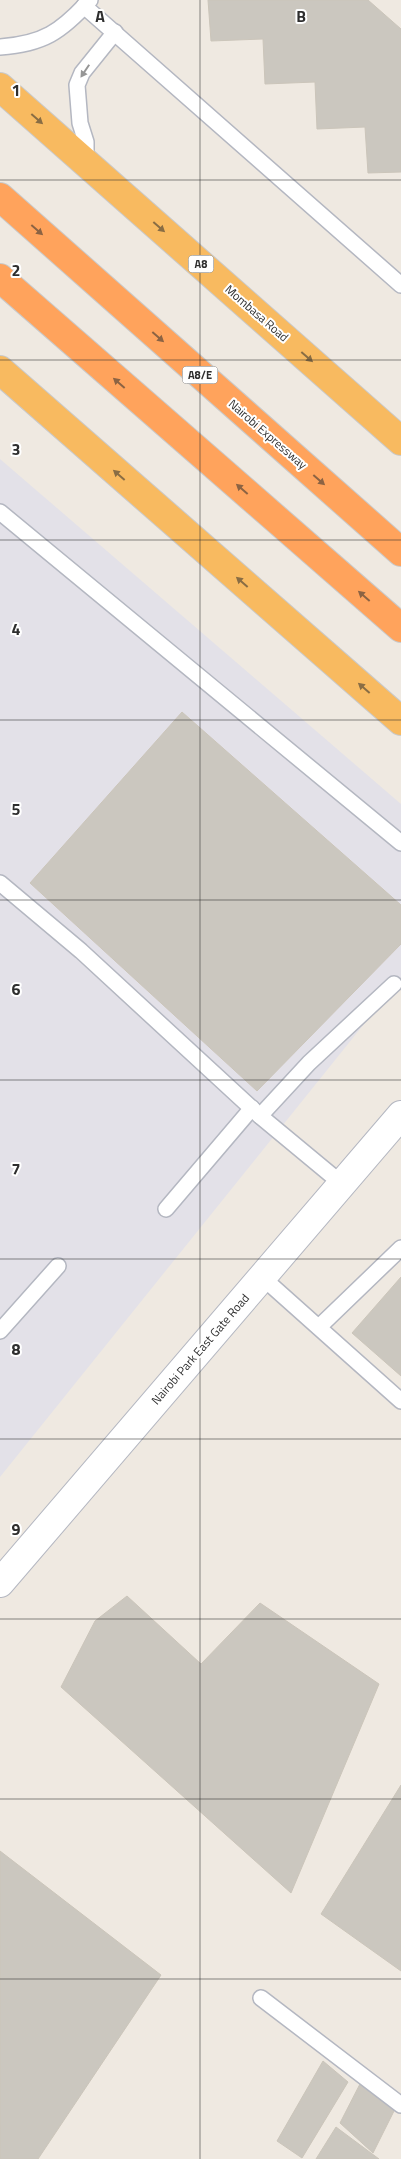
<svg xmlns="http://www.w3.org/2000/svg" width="401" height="2159" viewBox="0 0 401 2159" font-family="'Titillium Web',sans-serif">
  <rect width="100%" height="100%" fill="#efe9e1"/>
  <path fill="#e3e1e8" d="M0,459L401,804V978L0,1477Z"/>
  <g fill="#cbc7bf" stroke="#cbc5ba">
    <path d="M208,0H368L401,29V172L368,173L365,127L317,129L315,82L265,84L263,39L211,41Z"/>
    <path d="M182,712L401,905V944L257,1091L30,883Z"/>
    <path d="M401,1277V1376L352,1333Z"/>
    <path d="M127,1596L201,1664L260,1603L379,1684L291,1893L61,1687L95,1621Z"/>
    <path d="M401,1785V1971L321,1914Z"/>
    <path d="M0,1851L161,1975L38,2159H0Z"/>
    <path d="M323,2061L348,2082L302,2158L277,2141Z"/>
    <path d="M361,2082L395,2109L373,2153L340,2123Z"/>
    <path d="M336,2127L379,2159H316Z"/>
  </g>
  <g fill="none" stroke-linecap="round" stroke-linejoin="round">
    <defs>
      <g id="service">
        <path d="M84,6L401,285"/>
        <path d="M0,47C43,44 61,32 90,0"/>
        <path d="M86,163V142L80,123L77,85L82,73L115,32"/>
        <path d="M0,512L401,843"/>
        <path d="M0,883L81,951L260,1116L309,1063L394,984"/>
        <path d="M260,1116L342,1184"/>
        <path d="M166,1209L252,1108"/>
        <path d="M262,1277L401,1401"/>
        <path d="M319,1327L401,1248"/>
        <path d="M0,1331L58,1266"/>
        <path d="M261,1998L401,2105"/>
      </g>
      <path id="minor" d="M0,1583L401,1115"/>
      <g id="trunk">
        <path d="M0,87L401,441"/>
        <path d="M0,370L401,721"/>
      </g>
      <g id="motorway">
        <path d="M0,197L401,552"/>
        <path d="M0,278L401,628"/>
      </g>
    </defs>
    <use href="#service" stroke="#b4b7c1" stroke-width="18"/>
    <use href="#minor" stroke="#b4b7c1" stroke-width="30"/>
    <use href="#trunk" stroke="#c9c9c9" stroke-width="30"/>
    <use href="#motorway" stroke="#c9c9c9" stroke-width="30"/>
    <use href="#service" stroke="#fff" stroke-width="15"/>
    <use href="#minor" stroke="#fff" stroke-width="28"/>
    <use href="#trunk" stroke="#f8ba60" stroke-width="28"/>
    <use href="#motorway" stroke="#ffa35c" stroke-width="28"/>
  </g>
  <defs><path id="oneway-solid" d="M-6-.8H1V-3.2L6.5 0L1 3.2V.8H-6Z" transform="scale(1.25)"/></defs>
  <use fill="#969696" href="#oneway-solid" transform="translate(85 71) rotate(124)"/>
  <g fill="#896d44">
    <use href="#oneway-solid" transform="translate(37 119) rotate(41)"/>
    <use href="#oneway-solid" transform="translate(159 227) rotate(41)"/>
    <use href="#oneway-solid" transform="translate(307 357) rotate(41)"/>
    <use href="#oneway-solid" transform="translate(119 475) rotate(-139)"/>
    <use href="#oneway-solid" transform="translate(242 582) rotate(-139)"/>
    <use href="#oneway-solid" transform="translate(364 688) rotate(-139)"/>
  </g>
  <g fill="#8c6343">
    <use href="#oneway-solid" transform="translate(37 230) rotate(41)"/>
    <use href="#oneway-solid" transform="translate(158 337) rotate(41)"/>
    <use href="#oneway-solid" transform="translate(119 383) rotate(-139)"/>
    <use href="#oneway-solid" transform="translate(319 480) rotate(41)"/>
    <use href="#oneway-solid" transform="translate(242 489) rotate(-139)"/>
    <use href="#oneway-solid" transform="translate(364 596) rotate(-139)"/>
  </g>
  <path fill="none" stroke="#2e2e2e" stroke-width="1" stroke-opacity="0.55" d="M200,0V2159M0,180H401M0,360H401M0,540H401M0,720H401M0,900H401M0,1080H401M0,1259H401M0,1439H401M0,1619H401M0,1799H401M0,1979H401"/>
  <g text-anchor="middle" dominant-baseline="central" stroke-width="4" stroke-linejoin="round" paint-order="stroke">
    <g fill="#fff" stroke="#6d6d6d" stroke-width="1">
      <rect x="188.5" y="255.5" width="25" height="17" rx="4"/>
      <rect x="182.5" y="366.5" width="35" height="17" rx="4"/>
    </g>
    <g font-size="11" font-weight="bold" fill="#2e2e2e">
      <text x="201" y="264">A8</text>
      <text x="200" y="375">A8/E</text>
    </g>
    <g font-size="12" fill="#2e2e2e" stroke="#fff">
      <text transform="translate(257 313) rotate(41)">Mombasa Road</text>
      <text transform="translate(268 434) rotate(41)">Nairobi Expressway</text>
      <text transform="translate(200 1349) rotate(-49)">Nairobi Park East Gate Road</text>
    </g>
  </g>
  <g font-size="16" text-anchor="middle" font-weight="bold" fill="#2e2e2e" stroke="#fff" stroke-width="4" stroke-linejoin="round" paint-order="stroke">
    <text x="100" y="22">A</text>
    <text x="301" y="22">B</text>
    <text x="16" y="96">1</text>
    <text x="16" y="276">2</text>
    <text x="16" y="455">3</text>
    <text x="16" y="635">4</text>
    <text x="16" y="815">5</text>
    <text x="16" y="995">6</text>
    <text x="16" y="1175">7</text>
    <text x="16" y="1355">8</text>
    <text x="16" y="1535">9</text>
  </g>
</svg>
